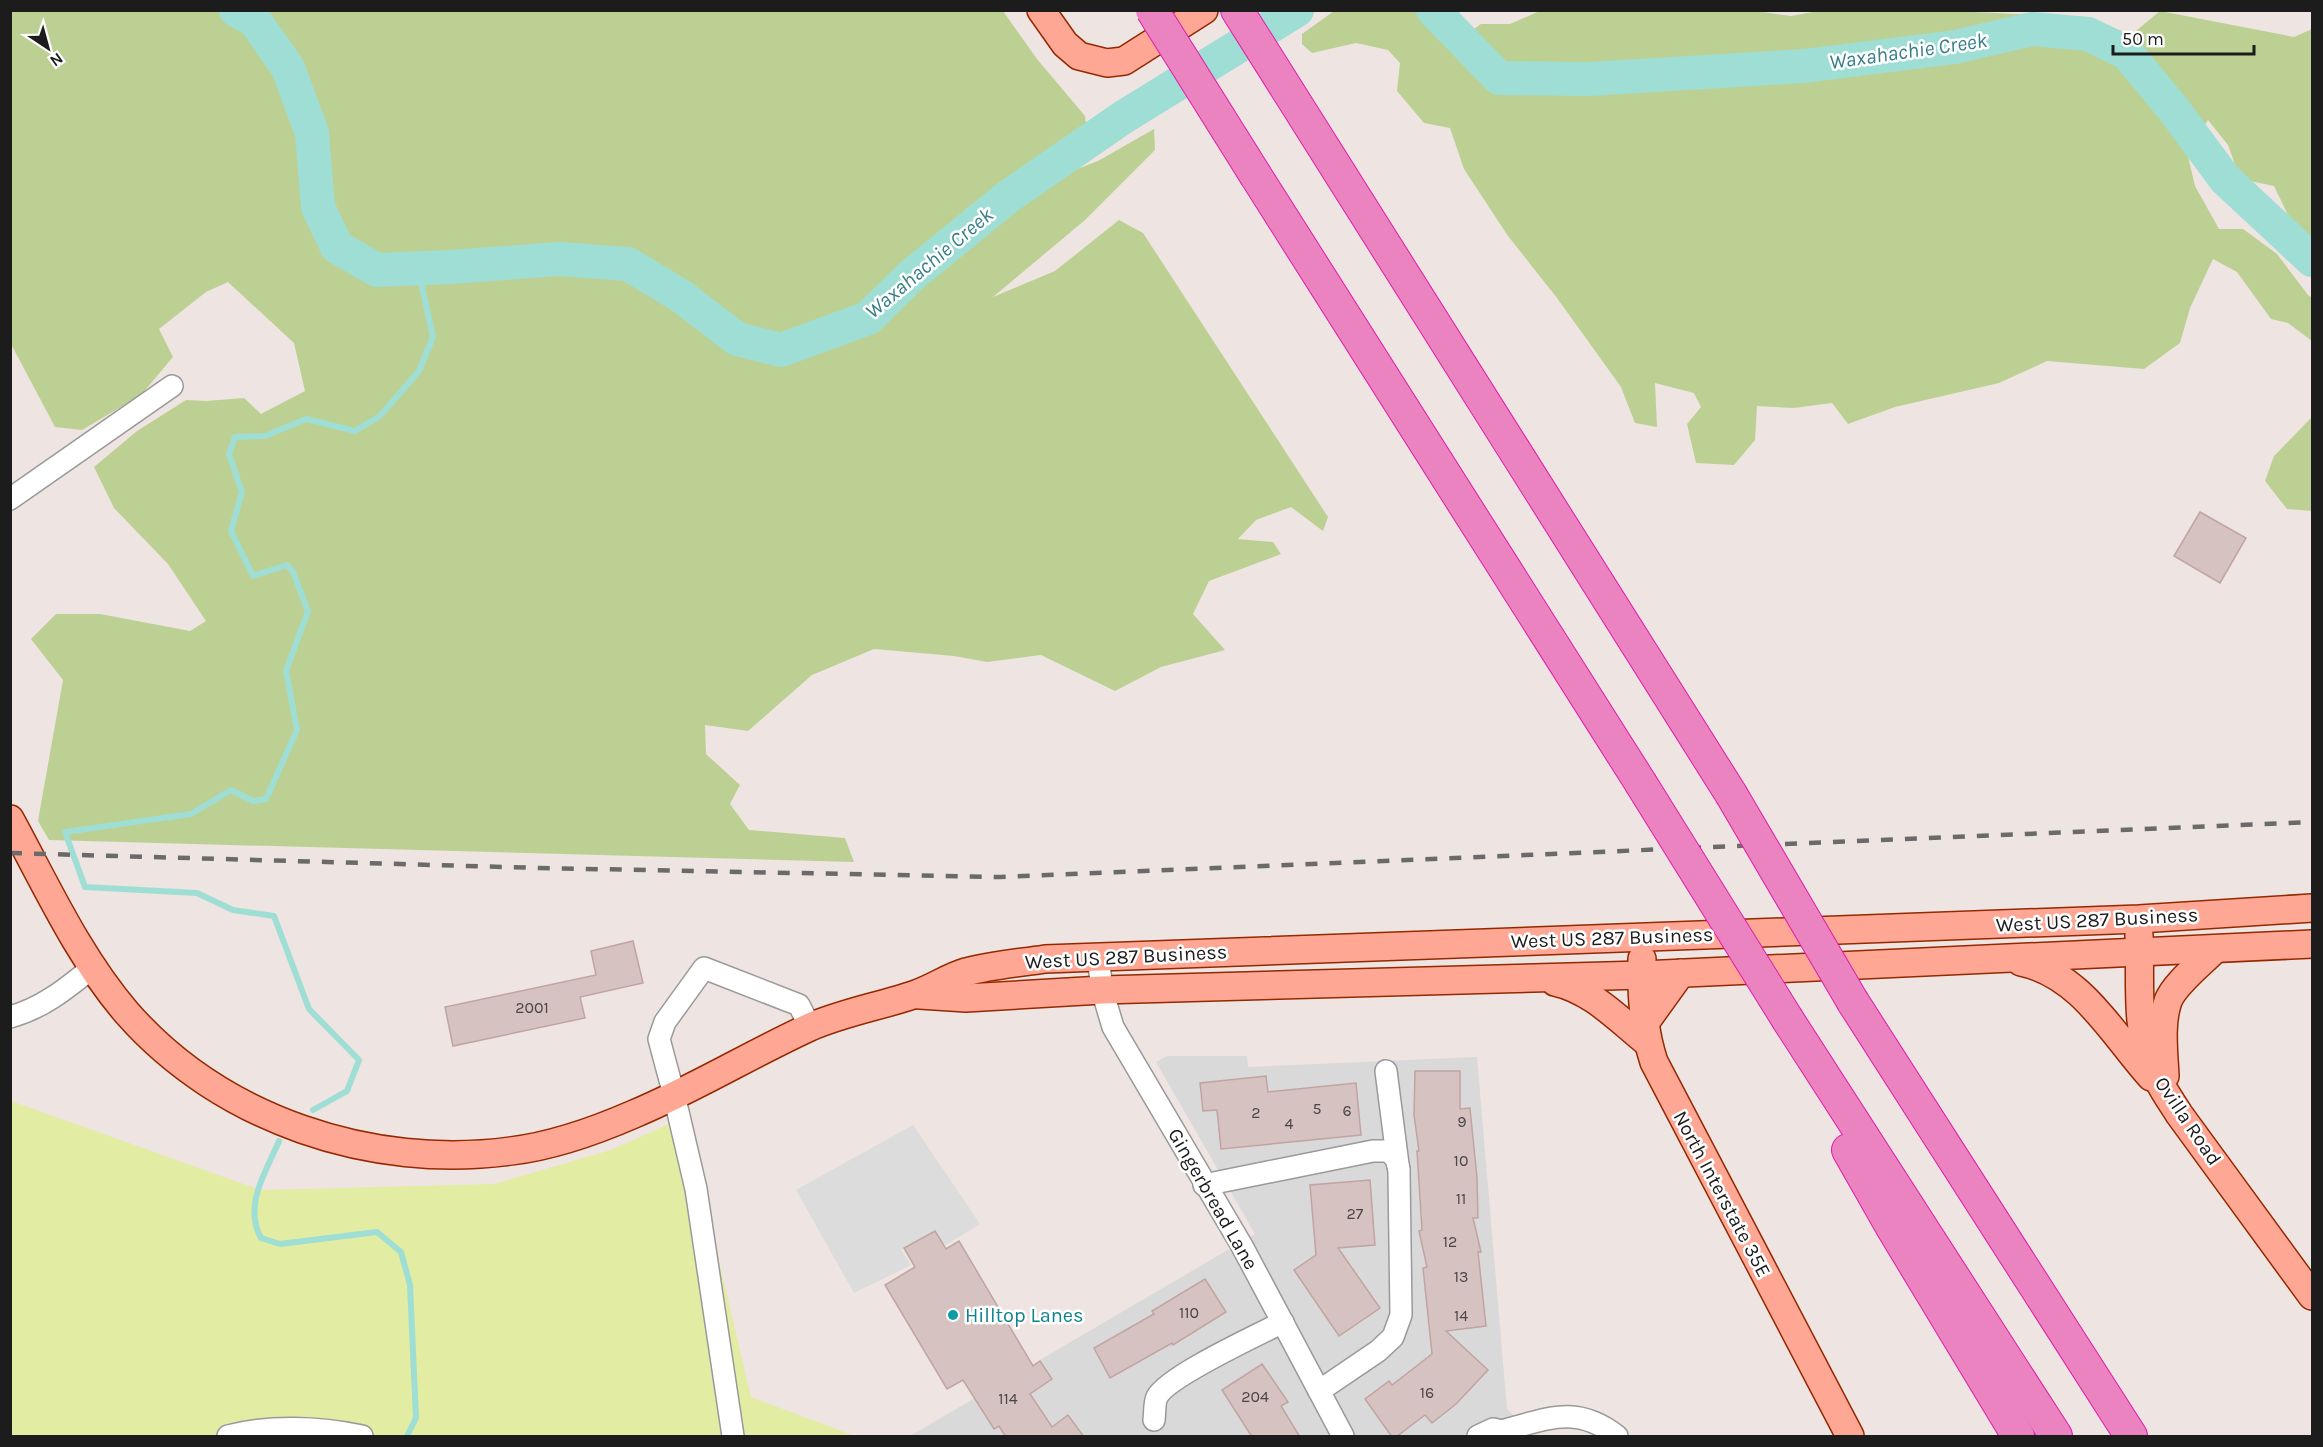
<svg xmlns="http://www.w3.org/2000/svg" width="2323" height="1447" viewBox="0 0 2323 1447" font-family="Karla,sans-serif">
  <rect width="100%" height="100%" fill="#eee4e1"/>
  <path fill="#dad9d9" d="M1167,1056H1247L1248,1067L1477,1057L1507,1409L1534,1436H910L1255,1234L1156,1062Z"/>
  <path fill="#e3eca3" d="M11,1101L260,1190L494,1184L611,1150L691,1114L718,1257L751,1397L855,1436H11Z"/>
  <g fill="#bdd093">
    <path d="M10,11H1003L1037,59L1085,116L1087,132L966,209L930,258L994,222L1046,181L1098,161L1154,129L1155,150L1085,220L993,297L1055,271L1119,220L1143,233L1328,517L1323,531L1291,507L1256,520L1238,539L1273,542L1281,554L1209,581L1193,614L1225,650L1161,667L1115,691L1041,655L987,662L954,656L874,649L812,675L748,731L705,725L706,754L740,785L730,804L749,830L845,838L854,862L49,840L38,821L63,680L31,639L56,614H100L190,631L206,621L168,564L114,508L94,467L137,431L186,400L206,401L244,398L261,414L305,391L294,343L228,282L206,292L159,329L173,357L141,395L82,430L55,427L11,344Z"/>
    <path d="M1334,11H1418L1438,22L1450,46L1481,24H1510L1542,10H1749L1791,16L1824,10L1973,12L2089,17L2131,35L2160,11L2294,37L2312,29V250L2287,213L2274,186L2240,179L2228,145L2208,120L2187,152L2195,186L2219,229H2243L2277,254L2308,295L2312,298V341L2288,323L2271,319L2237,272L2213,259L2190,308L2180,343L2144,369L2047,361L1999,383L1895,407L1848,424L1832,403L1794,408L1757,406L1755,440L1734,465L1696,463L1687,424L1701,407L1694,393L1655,383L1657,427L1635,423L1621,387L1557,298L1508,236L1464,169L1450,128L1424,123L1397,91L1400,63L1388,50L1356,43L1312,53L1302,44V34Z"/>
    <path d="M2312,417V511L2287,509L2265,481L2274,456Z"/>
  </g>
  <path fill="#dcdcdc" d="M913,1125L980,1224L944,1246L934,1231L901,1250L911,1265L854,1293L796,1190Z"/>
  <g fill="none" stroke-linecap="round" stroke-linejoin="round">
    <g stroke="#9eded4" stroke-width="6">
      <path d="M313,1110L347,1091L359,1060L309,1009L274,916L233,910L197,893L85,887L65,832L191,814L231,790L253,801L266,799L297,730L286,671L308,611L293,572L287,565L253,576L231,531L242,492L229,454L235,437L265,436L306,419L355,431L380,416L419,371L433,337L418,268"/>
      <path d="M279,1141C266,1172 243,1205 261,1238L280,1244L377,1232L401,1252L410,1285L416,1418L407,1436"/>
    </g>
    <g stroke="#9eded4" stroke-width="34">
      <path d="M236,10L255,21L288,68L312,133L318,207L337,247L377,270L450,267L559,259L628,264L681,296L737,339L781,350L868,318L912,275L1009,196L1122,118L1297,10"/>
      <path d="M1433,10L1499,78L1589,79L1804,66L1955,47L2032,29L2088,34L2127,53L2174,110L2225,179L2312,260"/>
    </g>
  </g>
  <g fill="#d5c2c1" stroke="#c0a4a2" stroke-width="1.5">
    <path d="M2200,512L2246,538L2220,583L2174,556Z"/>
    <path d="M633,941L643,983L580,997L585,1018L453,1046L445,1007L596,975L591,951Z"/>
    <path d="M1415,1071H1460V1109L1470,1108L1477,1178L1478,1218H1473L1481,1252H1478L1486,1326L1446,1331L1488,1370L1456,1404L1432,1423L1425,1415L1396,1437H1392L1365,1399L1389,1381L1392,1385L1432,1354L1423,1268L1427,1267L1419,1231L1422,1230L1417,1151H1419L1414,1115Z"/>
    <path d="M1266,1076L1268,1092L1356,1083L1361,1135L1221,1149L1217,1110L1203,1111L1200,1083Z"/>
    <path d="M1370,1180L1375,1245L1338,1248L1380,1308L1339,1336L1294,1270L1316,1255L1310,1185Z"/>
    <path d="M935,1231L946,1249L959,1241L1033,1366L1040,1361L1052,1379L1030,1394L1052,1427L1068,1415L1084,1437H1006L999,1426L994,1429L963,1380L947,1389L885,1285L915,1267L904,1248Z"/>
    <path d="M1205,1279L1226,1312L1173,1345L1172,1343L1110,1378L1094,1348L1154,1314L1152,1311Z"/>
    <path d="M1262,1364L1288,1402L1281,1406L1300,1437H1252L1222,1390Z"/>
  </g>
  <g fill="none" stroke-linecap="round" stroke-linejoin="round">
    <defs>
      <g id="minor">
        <path d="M10,499L172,386"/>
        <path d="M1098,956L1102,990L1113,1027L1242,1246L1343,1436"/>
        <path d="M10,1017C43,1008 67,988 93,967"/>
        <path d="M1204,1185L1373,1151H1389L1396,1159L1399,1169"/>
        <path d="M1319,1391L1378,1351L1393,1337L1401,1315L1399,1172L1386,1071"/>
        <path d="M1154,1420C1155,1414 1154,1403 1157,1397C1168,1376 1258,1335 1283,1322"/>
        <path d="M1501,1431C1548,1419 1575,1404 1617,1436"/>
        <path d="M228,1436C270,1425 319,1427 362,1436"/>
        <path d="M733,1436L696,1189L674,1095L659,1039L665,1022L704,968L799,1005L810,1027"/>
        <path d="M1478,1436L1493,1429L1501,1431L1505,1436"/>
      </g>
      <g id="major">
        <path d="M1041,10L1065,44L1079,56L1107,63L1124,61L1204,10"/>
        <path d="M10,819C46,885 78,956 127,1013C221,1120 372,1170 511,1151C553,1146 595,1131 634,1114C694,1089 751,1054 810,1027C845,1012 881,1006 916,994C933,988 949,977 966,972C992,965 1019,963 1045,959L2139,919L2312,908"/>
        <path d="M2139,935C2141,978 2135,1024 2151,1065C2158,1083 2169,1098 2179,1114L2312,1296"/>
        <path d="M1642,959C1641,994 1643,1029 1654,1062L1850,1436"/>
        <path d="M2021,962C2081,974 2113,1035 2151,1077"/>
        <path d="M1555,982C1592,990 1619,1020 1648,1043"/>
        <path d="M920,995L966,998L1102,990L1642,975L2312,944"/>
        <path d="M1645,1023L1681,973"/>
        <path d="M2165,1076C2164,1053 2160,1024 2168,1001C2175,983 2202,963 2215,949"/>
      </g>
      <g id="highway">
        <path d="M1237,10L1731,794"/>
        <path d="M1256,176L1640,782"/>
        <path d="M1853,1002L2131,1436"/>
        <path d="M1788,1020L2056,1436"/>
        <path d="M1848,1150L1893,1229L2018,1436"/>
      </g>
    </defs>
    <use href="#minor" stroke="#999" stroke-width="24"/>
    <use href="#major" stroke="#942900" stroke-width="30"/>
    <use href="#highway" stroke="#df1bab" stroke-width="34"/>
    <use href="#minor" stroke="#fff" stroke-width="21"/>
    <use href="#major" stroke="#ffa795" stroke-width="27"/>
    <use href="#highway" stroke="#ea83bf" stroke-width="32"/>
    <path stroke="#6a6a6a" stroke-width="4.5" stroke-dasharray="12 12" stroke-linecap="butt" d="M10,853L540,868L1000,877L2312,822"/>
    <defs>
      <g id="highway-bridge">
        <path d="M1152,10L1256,176"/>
        <path d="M1640,782L1788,1020"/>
        <path d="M1731,794L1853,1002"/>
      </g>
    </defs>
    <use href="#highway-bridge" stroke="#df1bab" stroke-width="34" stroke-linecap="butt"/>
    <use href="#highway-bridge" stroke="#ea83bf" stroke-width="32"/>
  </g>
  <circle fill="#0f9aa8" stroke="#fff" stroke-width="2" cx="953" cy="1315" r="6"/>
  <g text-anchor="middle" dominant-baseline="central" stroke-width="5" stroke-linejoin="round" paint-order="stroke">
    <g font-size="16" fill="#4a4645">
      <text x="532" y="1007">2001</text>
      <text x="1317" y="1108">5</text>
      <text x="1347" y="1110">6</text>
      <text x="1256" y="1112">2</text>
      <text x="1462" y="1121">9</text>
      <text x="1289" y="1123">4</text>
      <text x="1461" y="1160">10</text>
      <text x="1461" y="1198">11</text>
      <text x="1355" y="1213">27</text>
      <text x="1450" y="1241">12</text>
      <text x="1461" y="1276">13</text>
      <text x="1189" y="1312">110</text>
      <text x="1461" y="1315">14</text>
      <text x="1427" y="1392">16</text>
      <text x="1255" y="1396">204</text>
      <text x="1008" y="1398">114</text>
    </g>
    <g font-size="20" fill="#1c1c1c" stroke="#fff">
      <text transform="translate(2097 920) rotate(-3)">West US 287 Business</text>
      <text transform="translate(1612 938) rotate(-2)">West US 287 Business</text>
      <text transform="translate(1126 957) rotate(-3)">West US 287 Business</text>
      <text transform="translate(2188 1121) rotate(56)">Ovilla Road</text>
      <text transform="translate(1722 1194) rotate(62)">North Interstate 35E</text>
      <text transform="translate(1213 1199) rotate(60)">Gingerbread Lane</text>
    </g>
    <g font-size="20" fill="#0d838f" stroke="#fff" text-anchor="start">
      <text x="965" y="1315">Hilltop Lanes</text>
    </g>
    <g font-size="21" font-style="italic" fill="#377f88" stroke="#fff">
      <text transform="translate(1908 51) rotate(-8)">Waxahachie Creek</text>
      <text transform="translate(929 263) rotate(-40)">Waxahachie Creek</text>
    </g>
  </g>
  <rect width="2323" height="1447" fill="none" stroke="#1c1c1c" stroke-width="24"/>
  <g transform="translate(48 48) rotate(144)" stroke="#ffffff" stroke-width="4.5" paint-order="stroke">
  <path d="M0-4.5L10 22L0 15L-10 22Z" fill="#1c1c1c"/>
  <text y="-9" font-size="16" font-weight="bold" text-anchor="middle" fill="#1c1c1c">N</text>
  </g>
  <path d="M2113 45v9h141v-9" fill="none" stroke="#1c1c1c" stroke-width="3"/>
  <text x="2122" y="45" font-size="18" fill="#1c1c1c" stroke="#ffffff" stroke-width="4.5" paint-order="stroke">50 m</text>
</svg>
